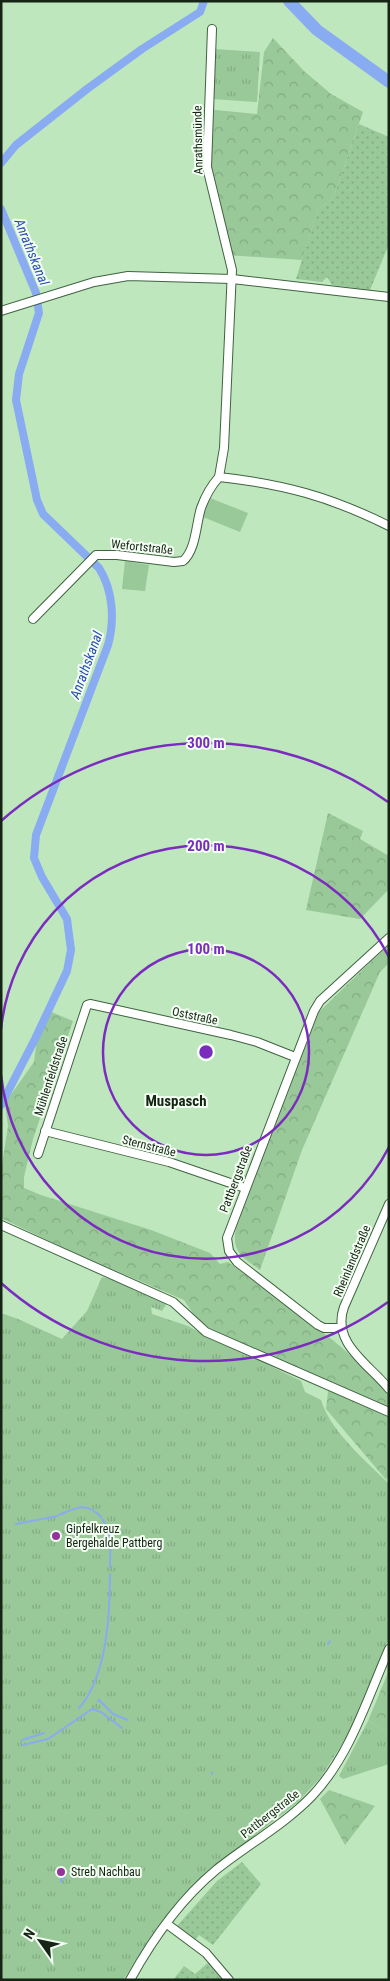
<svg xmlns="http://www.w3.org/2000/svg" width="390" height="1981" viewBox="0 0 390 1981" font-family="'Roboto Condensed',sans-serif">
  <defs>
    <pattern id="grass-tufts" width="24" height="20" patternUnits="userSpaceOnUse" patternTransform="scale(1.25)"><rect width="24" height="20" fill="#99c899"/><path d="M3 7l-1-3M5 7V3M7 7l1-3M15 17l-1-3M17 17v-4M19 17l1-3" fill="none" stroke="#83ac83"/></pattern>
    <pattern id="forest-crowns" width="20" height="18" patternUnits="userSpaceOnUse" patternTransform="scale(1.25)"><rect width="20" height="18" fill="#99c899"/><path d="M2 6a3 3 0 1 1 6 0M12 15a3 3 0 1 1 6 0" fill="none" stroke="#83ac83"/></pattern>
    <pattern id="garden-dots" width="8" height="8" patternUnits="userSpaceOnUse" patternTransform="scale(1.25)"><rect width="8" height="8" fill="#99c899"/><path d="M2 2h.1M6 6h.1" fill="none" stroke="#83ac83" stroke-width="1.8" stroke-linecap="round"/></pattern>
  </defs>
  <rect width="100%" height="100%" fill="#bee7bd"/>
  <g fill="url(#grass-tufts)">
    <path d="M214,49L260,52L257,102L212,99Z"/>
    <path d="M102,1277L126,1283L134,1290L167,1303L162,1311L151,1307L152,1314L188,1326L215,1341L234,1348L301,1381L305,1392L321,1400C330,1431 366,1461 389,1484V1638L347,1736L321,1777L298,1802L212,1869L182,1897L158,1927L123,1980H1V1313L18,1319L62,1339L87,1311Z"/>
    <path d="M368,1721L389,1733V1764L343,1779L339,1776Z"/>
  </g>
  <g fill="url(#forest-crowns)">
    <path d="M273,38L304,71L331,94L363,112L333,198L318,209L302,260L226,255L207,186L202,159L206,109L257,114L264,52Z"/>
    <path d="M328,813L363,831L360,839L389,856V889L360,919L306,910Z"/>
    <path d="M389,944V963L380,972L302,1150L260,1270C243,1257 231,1252 236,1228L319,1012Z"/>
    <path d="M49,1011L73,1021L33,1139L24,1177V1188L41,1195L151,1230L210,1253L220,1264L228,1262L334,1341L373,1375L389,1394V1474L386,1480L388,1482L326,1409L329,1383L211,1329L196,1318L184,1300L70,1251L1,1218V1171L8,1126L5,1103L34,1062L37,1039Z"/>
    <path d="M389,1670V1733L368,1721Z"/>
    <path d="M329,1790L375,1806L345,1845L320,1799Z"/>
  </g>
  <g fill="#99c899">
    <path d="M210,498L248,513L240,532L203,517Z"/>
    <path d="M125,561L149,565L145,591L122,589Z"/>
  </g>
  <g fill="url(#garden-dots)">
    <path d="M359,124L389,137V244L370,290L332,285L327,277L322,282L296,279L318,209L333,198Z"/>
    <path d="M242,1862L261,1884L213,1945L199,1935L195,1940L177,1926L217,1881Z"/>
    <path d="M210,1961L224,1980H173L184,1966L195,1974Z"/>
  </g>
  <g fill="none" stroke-linecap="round" stroke-linejoin="round">
    <g stroke="#89abf1" stroke-width="2">
      <path d="M59,1515C76,1508 86,1501 101,1517"/>
      <path d="M102,1519C113,1533 110,1551 110,1568"/>
      <path d="M16,1524L57,1516"/>
      <path d="M328,1644L330,1641"/>
      <path d="M98,1701L99,1700L113,1714L128,1720"/>
      <path d="M79,1708C107,1676 110,1615 110,1574"/>
      <path d="M22,1740L44,1733"/>
      <path d="M23,1745L48,1739L92,1709L101,1712L122,1728"/>
      <path d="M212,1773V1774"/>
      <path d="M71,1875H72"/>
      <path d="M72,1877V1876"/>
      <path d="M61,1882V1879L64,1878"/>
    </g>
    <g stroke="#89abf1" stroke-width="8">
      <path d="M1,163L16,145L87,89L142,49L200,12L204,1"/>
      <path d="M1,209L36,293L39,313L19,374L16,400L37,500L43,514L99,568C113,590 115,620 108,645L36,835L34,858L42,877L67,919L71,950L67,971L35,1039L1,1105"/>
    </g>
    <path stroke="#89abf1" stroke-width="12" d="M289,1L317,30L389,82"/>
    <defs>
      <g id="minor">
        <path d="M212,29L207,167L232,270L224,448L219,477C284,484 331,497 389,526"/>
        <path d="M1,311L94,282L128,276L232,279L389,297"/>
        <path d="M33,619L96,555H117L174,562L183,561C196,550 196,524 201,508C205,497 211,486 219,477"/>
        <path d="M45,1131L169,1162L245,1188"/>
        <path d="M38,1154L87,1005L90,1004L231,1035L257,1042L295,1057"/>
        <path d="M389,1204L344,1307C331,1343 369,1364 389,1389"/>
        <path d="M1,1225L173,1302L206,1332L389,1412"/>
        <path d="M341,1328H324L318,1325L237,1262L229,1251L227,1238L314,1011L320,1001L389,938"/>
        <path d="M167,1924L206,1953L229,1980"/>
        <path d="M130,1980C152,1940 181,1899 216,1870C247,1845 284,1825 312,1796C350,1756 367,1699 389,1649"/>
      </g>
    </defs>
    <use href="#minor" stroke="#3f6340" stroke-width="10"/>
    <use href="#minor" stroke="#fff" stroke-width="8"/>
  </g>
  <g fill="none" stroke="#7b2cbf" stroke-width="2.5">
    <circle cx="206" cy="1052" r="103"/>
    <path d="M389 1147A206 206 0 0 1 1 1075M1 1029A206 206 0 0 1 389 957"/>
    <path d="M388 1302A309 309 0 0 1 1 1283M1 821A309 309 0 0 1 388 802"/>
  </g>
  <g fill="#93339b" stroke="#f3fff2" stroke-width="2">
    <circle cx="56" cy="1536" r="5"/>
    <circle cx="61" cy="1872" r="5"/>
  </g>
  <g text-anchor="middle" dominant-baseline="central" stroke-width="4" stroke-linejoin="round" paint-order="stroke">
    <g font-size="12" fill="#152415" stroke="#f3fff2">
      <text transform="translate(198 140) rotate(-91)">Anrathsmünde</text>
      <text transform="translate(142 547) rotate(6)">Wefortstraße</text>
      <text transform="translate(195 1016) rotate(12)">Oststraße</text>
      <text transform="translate(51 1076) rotate(-72)">Mühlenfeldstraße</text>
      <text transform="translate(149 1146) rotate(14)">Sternstraße</text>
      <text transform="translate(236 1179) rotate(-69)">Pattbergstraße</text>
      <text transform="translate(352 1261) rotate(-67)">Rheinlandstraße</text>
      <text transform="translate(270 1814) rotate(-38)">Pattbergstraße</text>
    </g>
    <g font-size="12" fill="#152415" stroke="#f3fff2" text-anchor="start">
      <text x="66" y="1529">Gipfelkreuz<tspan x="66" dy="14">Bergehalde Pattberg</tspan></text>
      <text x="71" y="1872">Streb Nachbau</text>
    </g>
    <g font-size="14" font-style="italic" fill="#264db2" stroke="#f3fff2">
      <text transform="translate(32 252) rotate(68)">Anrathskanal</text>
      <text transform="translate(86 665) rotate(-70)">Anrathskanal</text>
    </g>
    <g font-size="15" font-weight="bold" fill="#152415" stroke="#f3fff2">
      <text x="176" y="1101">Muspasch</text>
    </g>
  </g>
  <circle cx="206" cy="1052" r="8" fill="#7b2cbf" stroke="#f3fff2" stroke-width="2.5"/>
  <g font-size="15" text-anchor="middle" font-weight="bold" fill="#7b2cbf" stroke="#f3fff2" stroke-width="4" stroke-linejoin="round" paint-order="stroke">
    <text x="206" y="748">300 m</text>
    <text x="206" y="851">200 m</text>
    <text x="206" y="954">100 m</text>
  </g>
  <rect width="390" height="1981" fill="none" stroke="#152415" stroke-width="5"/>
  <g transform="translate(40 1941) rotate(303)" stroke="#f3fff2" stroke-width="4" paint-order="stroke">
  <path d="M0-4L9 19L0 12L-9 19Z" fill="#152415"/>
  <text y="-8" font-size="14" font-weight="bold" text-anchor="middle" fill="#152415">N</text>
  </g>
</svg>
